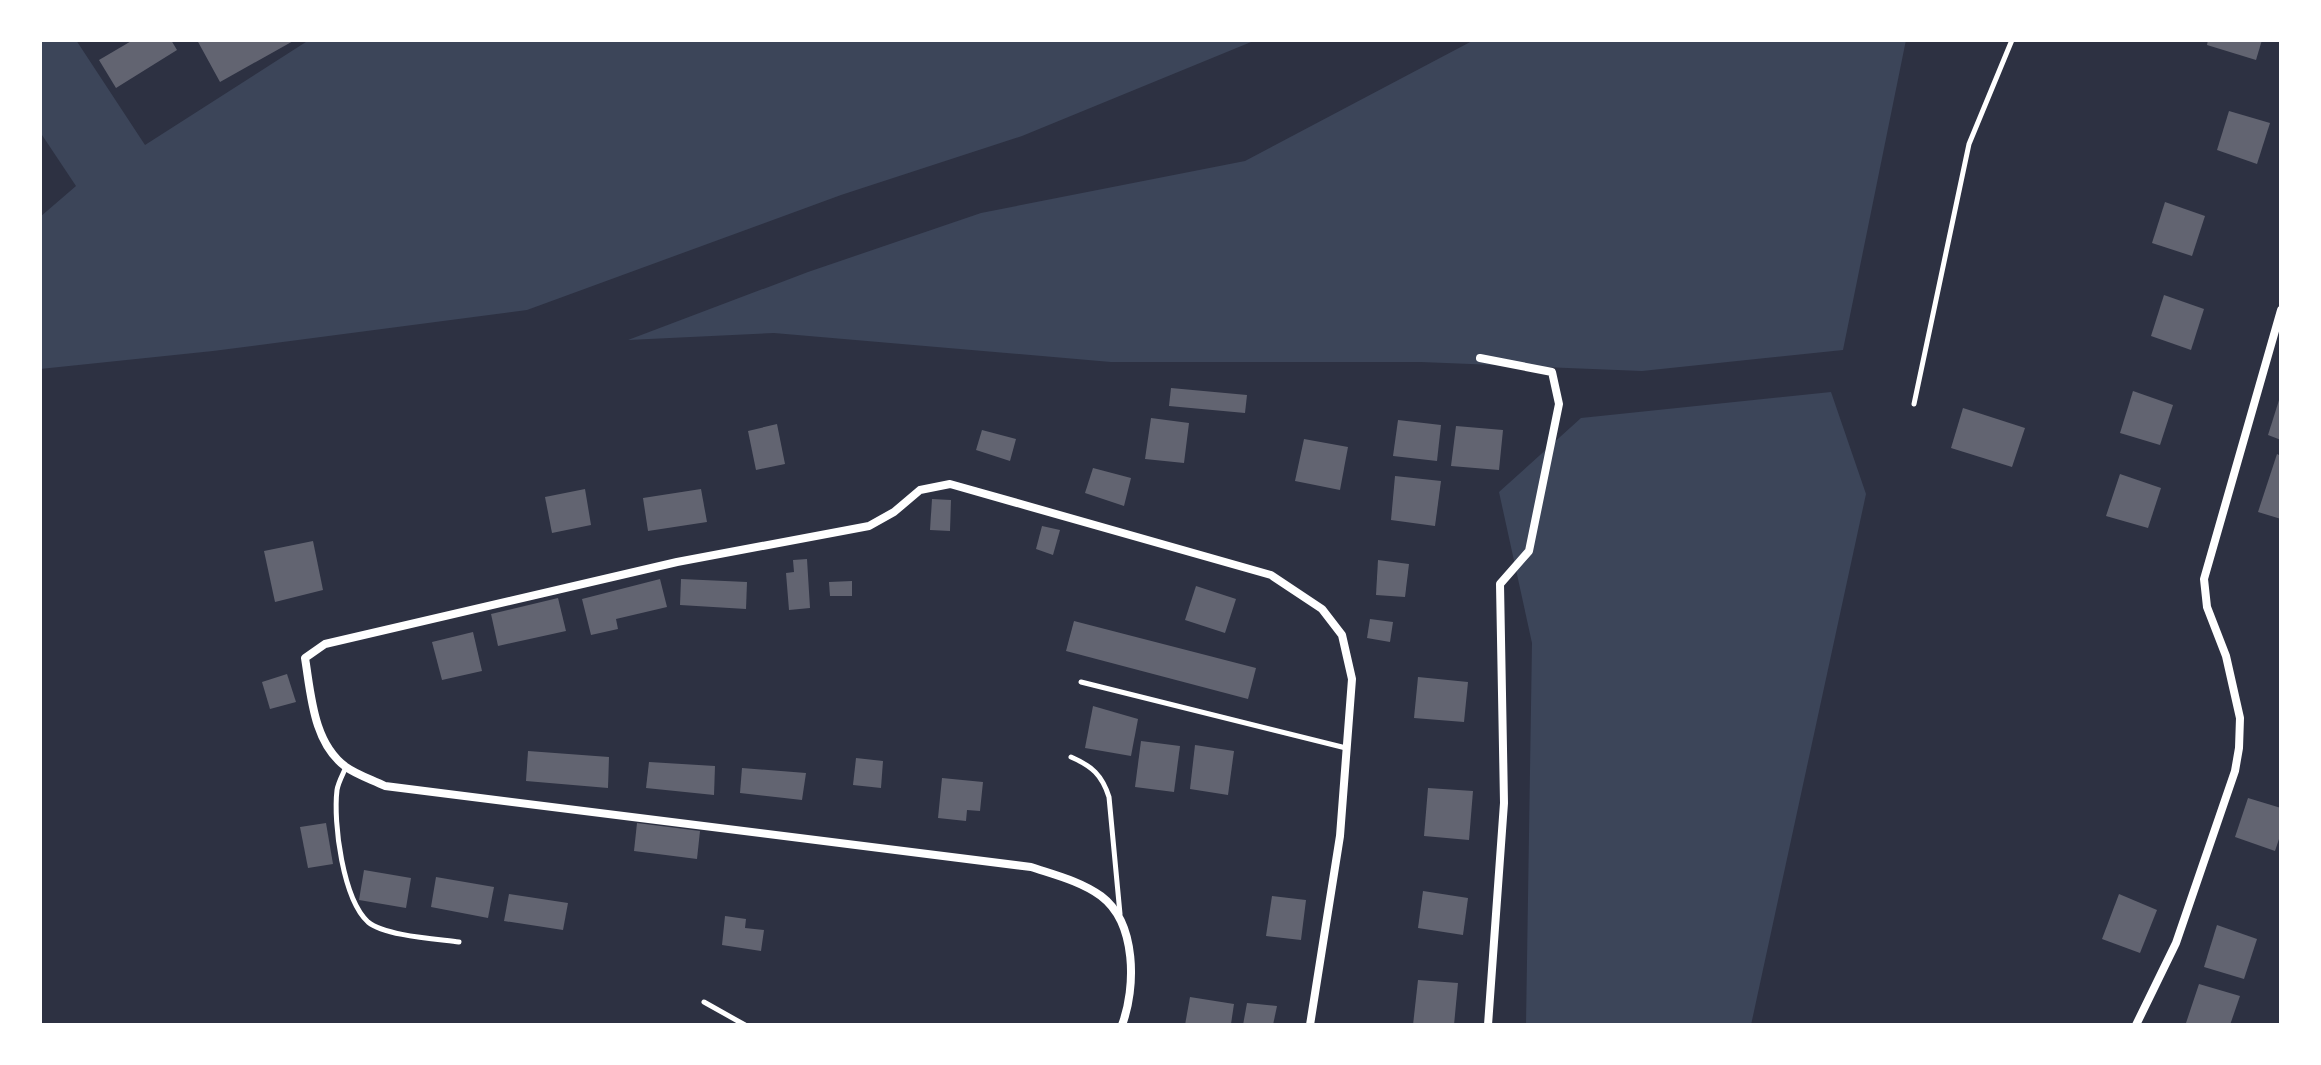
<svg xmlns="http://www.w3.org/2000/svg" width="2321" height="1065" viewBox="0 0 2321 1065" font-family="'Fira Sans',sans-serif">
  <rect width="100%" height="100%" fill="#2d3142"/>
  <g fill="#3c4559">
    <path d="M45,40H76L145,145L309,40H1256L1022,136L841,195L527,310L213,351L40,369V217L76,186L40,132V43Z"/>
    <path d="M1474,40H1906L1843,350L1642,371L1421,362H1111L774,333L628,340L808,272L981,213L1245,161Z"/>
    <path d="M1831,392L1866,494L1751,1025H1526L1532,643L1499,492L1581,418Z"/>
  </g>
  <g fill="#626471">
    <path d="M133,40H171L177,50L116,88L99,60Z"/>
    <path d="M197,40L229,42L295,40L220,82Z"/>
    <path d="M2208,40H2262L2256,60L2207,45Z"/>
    <path d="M2229,111L2270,123L2257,164L2217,150Z"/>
    <path d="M2165,202L2205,216L2192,256L2152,243Z"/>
    <path d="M2164,295L2204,309L2191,350L2151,336Z"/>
    <path d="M1171,388L1247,395L1245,413L1169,406Z"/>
    <path d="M2133,391L2173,405L2160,445L2120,433Z"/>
    <path d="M2280,397H2281V440L2268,435Z"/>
    <path d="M1963,408L2025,428L2012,467L1951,448Z"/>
    <path d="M1151,418L1189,423L1184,463L1145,459Z"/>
    <path d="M1398,420L1441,425L1437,461L1393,456Z"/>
    <path d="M777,424L785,464L756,470L748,431Z"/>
    <path d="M1456,426L1503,430L1499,470L1451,466Z"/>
    <path d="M982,430L1016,439L1010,461L976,450Z"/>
    <path d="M1304,439L1348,447L1340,490L1295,481Z"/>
    <path d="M2277,454L2281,456V519L2258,512Z"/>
    <path d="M1093,468L1131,478L1124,506L1085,493Z"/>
    <path d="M2120,474L2161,488L2148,528L2106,516Z"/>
    <path d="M1395,476L1441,481L1435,526L1391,520Z"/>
    <path d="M585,489L591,525L552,533L545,497Z"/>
    <path d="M701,489L707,522L648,531L643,498Z"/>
    <path d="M932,499L951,500L950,531L930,530Z"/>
    <path d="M1042,526L1060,530L1053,555L1036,549Z"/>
    <path d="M313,541L323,590L275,602L264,551Z"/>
    <path d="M807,559L810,608L789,610L786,573L794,572L793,560Z"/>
    <path d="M1378,560L1409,564L1405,597L1376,595Z"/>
    <path d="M660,579L667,607L616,619L618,629L591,635L582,599Z"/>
    <path d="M681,579L747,582L746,609L680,605Z"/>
    <path d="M852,581V596H830L829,582Z"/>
    <path d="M1196,586L1236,599L1225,633L1185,620Z"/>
    <path d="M558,598L566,631L498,646L491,614Z"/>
    <path d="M1370,619L1393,622L1390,642L1367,638Z"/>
    <path d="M1074,621L1256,668L1248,699L1066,651Z"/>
    <path d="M473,632L482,671L442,680L432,642Z"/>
    <path d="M287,674L296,702L270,709L262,682Z"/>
    <path d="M1418,677L1468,682L1464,722L1414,718Z"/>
    <path d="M1093,706L1138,719L1131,756L1085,748Z"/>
    <path d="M1141,741L1180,746L1174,792L1135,787Z"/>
    <path d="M1195,745L1234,751L1228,795L1190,789Z"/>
    <path d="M528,751L609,757L608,788L526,781Z"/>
    <path d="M856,758L883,761L881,788L853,785Z"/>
    <path d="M649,762L715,766L714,795L646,788Z"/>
    <path d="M742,768L806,773L802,800L740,793Z"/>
    <path d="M942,778L983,782L980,811L967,810L966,821L938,818Z"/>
    <path d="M1428,788L1473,791L1469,840L1424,836Z"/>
    <path d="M2248,798L2281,808V833L2275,851L2235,837Z"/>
    <path d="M326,823L333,864L308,868L300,827Z"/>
    <path d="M637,823L700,831L697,859L634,851Z"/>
    <path d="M364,870L411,878L406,908L359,900Z"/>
    <path d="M436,877L494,887L488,918L431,907Z"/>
    <path d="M1423,891L1468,898L1463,935L1418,928Z"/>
    <path d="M509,894L568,903L563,930L504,921Z"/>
    <path d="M2119,894L2157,910L2140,953L2102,939Z"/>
    <path d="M1272,896L1306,900L1301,940L1266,936Z"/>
    <path d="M725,916L746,919L745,928L764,930L761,951L722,945Z"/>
    <path d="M2217,925L2257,939L2244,979L2204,967Z"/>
    <path d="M1418,980L1458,983L1454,1025H1413Z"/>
    <path d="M2199,984L2240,996L2230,1025L2186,1023Z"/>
    <path d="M1190,997L1234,1004L1231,1024L1185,1025Z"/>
    <path d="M1247,1003L1277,1006L1273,1025H1243Z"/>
  </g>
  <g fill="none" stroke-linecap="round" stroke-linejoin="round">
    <g stroke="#fff" stroke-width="5">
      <path d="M1914,404L1969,144L2012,40"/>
      <path d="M1081,682L1346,748"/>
      <path d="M1071,757C1092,766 1102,775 1109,797L1120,914"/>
      <path d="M346,767C343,774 338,783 337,790C333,823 343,899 368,922C385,936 437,939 459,942"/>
      <path d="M704,1002L745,1025"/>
    </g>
    <g stroke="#fff" stroke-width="8">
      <path d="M1480,358L1552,372L1559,404L1529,551L1500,584L1504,803L1488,1025"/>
      <path d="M1122,1025C1136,988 1137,923 1101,896C1080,881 1055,875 1031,867L385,786C373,780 357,775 346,767C313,743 311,694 305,658L325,644L677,562L869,526L894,512L920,490L950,484L1271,575L1322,609L1342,635L1352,679L1340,836L1310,1025"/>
      <path d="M2136,1025L2176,943L2235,771L2239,748L2240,718L2226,656L2207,607L2204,579L2281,310"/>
    </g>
  </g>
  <rect width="2321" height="1065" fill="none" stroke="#ffffff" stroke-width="84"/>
</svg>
